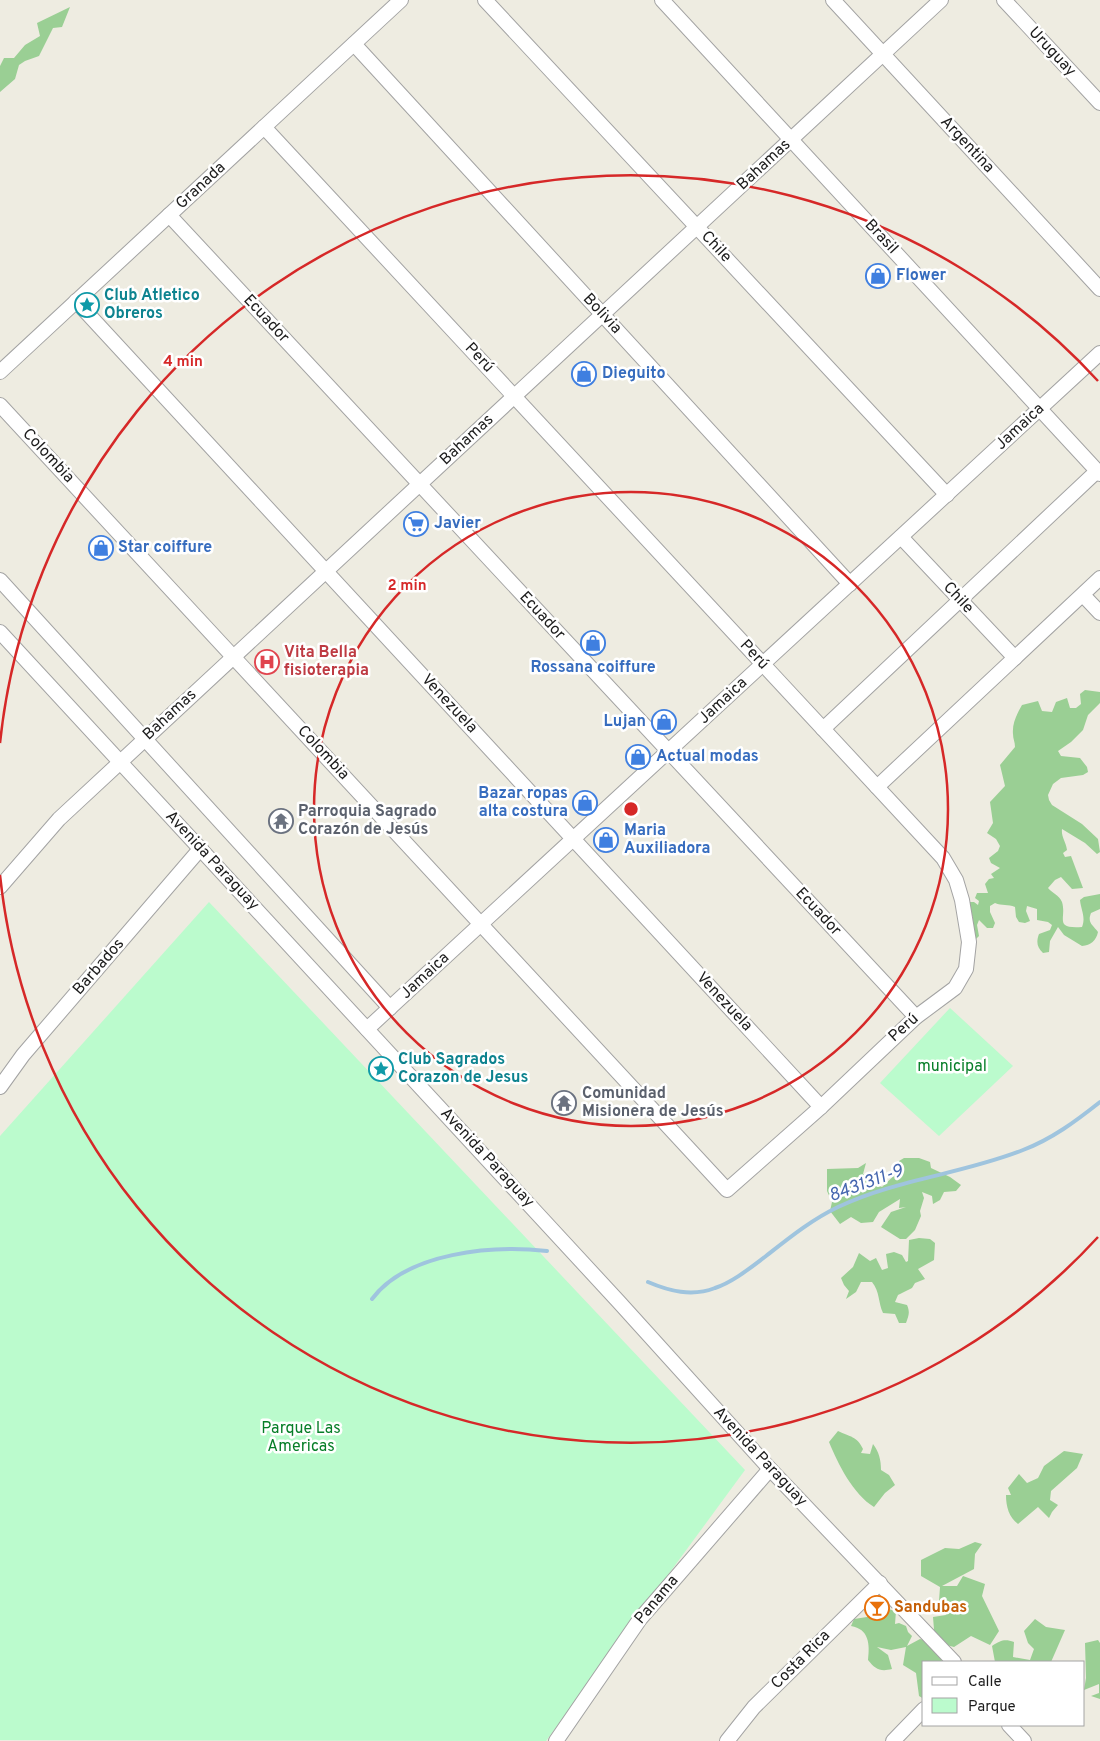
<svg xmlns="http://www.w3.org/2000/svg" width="1100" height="1741" viewBox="0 0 1100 1741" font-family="Overpass,sans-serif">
  <rect width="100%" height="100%" fill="#eeece1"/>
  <g fill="#9acf94">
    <path d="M70,7L62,27L53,28L39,56L25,61L19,65L15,79L0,92V66L4,58H14L25,45L40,36L37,23Z"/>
    <path d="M1085,690L1100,692V703L1088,715L1083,730L1071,742L1058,751L1061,756L1080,758L1087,767L1088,772L1083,775L1061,778L1053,784L1048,795L1049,800L1052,805L1082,824L1098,839L1100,852L1097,854L1085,843L1062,829C1061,837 1066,842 1067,850L1063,853L1065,857L1071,856L1083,888L1072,889L1061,877L1055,880L1048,888C1052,893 1059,895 1062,902C1067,918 1053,929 1082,927C1086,917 1081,910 1080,900L1084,897L1100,894V909L1091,913C1087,923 1093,925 1098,932C1096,941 1091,945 1082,946L1064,935L1058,927L1050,941L1049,952L1043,953C1037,947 1036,942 1039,934L1050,930L1052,925L1048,922L1037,920V909L1027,906L1026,911L1030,921L1025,923L1019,922L1016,917L1015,907C1008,904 1002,906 995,903L990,906V912L995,923L993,928H987L979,920L977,925L979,936L975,940L972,928L973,917L969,913L968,902H974L978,905L979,901L975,898L977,893H988L985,884L989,879L994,878L991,874L1000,868L991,863L989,858L998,851L1000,846L996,839L987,833L993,823L990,802L1005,786L1000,765L1015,747C1015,742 1013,739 1013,734C1012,723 1017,714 1022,705L1038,701L1042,711L1052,712L1056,702L1067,698L1070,708H1076L1081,704L1080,694Z"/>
    <path d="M904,1158H919L930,1162L931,1168L950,1177L961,1185L956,1191L944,1192L940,1200L933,1204L932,1196L922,1192L924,1198L920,1211L921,1216L915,1230L906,1239H900L881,1227L891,1212L906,1207L899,1208L900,1199L879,1212L873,1222L861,1223L851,1217L840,1224L830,1211L832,1202L827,1191V1169L858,1168L866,1163L863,1174L876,1177L873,1183L882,1187L901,1169L899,1161Z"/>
    <path d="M919,1238L930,1239L935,1243L934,1260L918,1269L925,1279L915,1283L912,1288L898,1295L895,1302L907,1305C910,1312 909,1315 906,1323H899L895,1314L883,1313C878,1302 880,1292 872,1282H861L856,1292L846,1299L849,1291L844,1285L841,1278L853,1267L859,1253L870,1261L876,1258L882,1270L888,1268L886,1254L894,1252L902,1255L906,1262L908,1261L909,1240Z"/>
    <path d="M838,1431C850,1437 857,1436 863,1449L861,1453L870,1454L873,1444C879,1452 881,1460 881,1470L889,1475L895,1485L885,1493L874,1507C853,1494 838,1464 829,1442Z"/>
    <path d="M1064,1451L1083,1454L1077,1468L1051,1491L1050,1500L1058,1505L1052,1512L1049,1518L1038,1507L1018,1524C1009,1517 1006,1507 1006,1495H1011L1008,1488L1019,1474L1027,1483L1038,1478L1044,1466Z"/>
    <path d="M975,1542L982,1544L975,1554L974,1569L942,1586H957L963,1576L985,1584L982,1596L999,1631L990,1645L971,1636L954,1647L935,1642L933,1617L946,1615L939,1601L940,1587L921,1576V1560L945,1548L959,1549Z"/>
    <path d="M884,1608L896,1611L895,1624L899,1623L906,1626L908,1632L912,1636L907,1646L920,1639L930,1642L944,1656L941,1662H924V1699L919,1696L916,1673L903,1665L906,1647L891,1650L877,1647L888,1655L892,1669C880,1672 875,1669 868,1660C870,1644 869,1629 851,1626L854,1619L867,1617L870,1610Z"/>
    <path d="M1035,1619L1046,1627L1065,1630L1051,1662H995L992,1646C1001,1640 1005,1639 1014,1642L1013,1657L1030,1660L1034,1649L1028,1643L1024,1631Z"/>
    <path d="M1098,1640L1100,1643V1699L1091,1696L1099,1693V1684L1084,1690L1086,1678L1085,1643Z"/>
  </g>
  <g fill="#bbfbcd">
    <path d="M209,902L745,1470L546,1741L0,1740V1136Z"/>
    <path d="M950,1008L1013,1066L939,1136L880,1083Z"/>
  </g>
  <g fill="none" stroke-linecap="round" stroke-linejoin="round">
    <g stroke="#9fc4de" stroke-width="4">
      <path d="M648,1282C669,1291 692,1297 715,1288C733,1282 750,1268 766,1256C789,1238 811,1220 838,1207C897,1179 963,1174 1023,1150C1052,1139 1076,1121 1100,1102"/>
      <path d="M372,1299C407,1252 493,1245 547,1251"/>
    </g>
    <defs>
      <g id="street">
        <path d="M485,0L947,495"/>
        <path d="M662,0L1100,474"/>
        <path d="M833,0L1100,289"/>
        <path d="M1004,0L1100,103"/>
        <path d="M354,44L850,584"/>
        <path d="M169,215L916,1017"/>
        <path d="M76,301L821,1107"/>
        <path d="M0,372L401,0"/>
        <path d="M0,405L727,1190L821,1107L916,1017L955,988L966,969L969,942L962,900L956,880L943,858L264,127"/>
        <path d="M901,537L1015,658"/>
        <path d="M0,580L390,1008"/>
        <path d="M1083,595L1100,613"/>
        <path d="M0,632L618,1301L770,1469L954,1662"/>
        <path d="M823,729L1097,471"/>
        <path d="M877,787L1100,578"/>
        <path d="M0,887L59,819L941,0"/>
        <path d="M367,1029L1100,353"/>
        <path d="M0,1087L23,1055L201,848"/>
        <path d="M1009,1725L1024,1741"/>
        <path d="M556,1741L640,1619L770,1469"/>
        <path d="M727,1741L754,1707L880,1583"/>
        <path d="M893,1741L924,1709"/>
      </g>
    </defs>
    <use href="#street" stroke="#a3a3a3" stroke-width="16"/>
    <use href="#street" stroke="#fff" stroke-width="14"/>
  </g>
  <g fill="none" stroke="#d62828" stroke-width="2.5">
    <circle cx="631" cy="809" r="317"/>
    <path d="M1098 1237A634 634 0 0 1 0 875M0 743A634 634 0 0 1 1098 381"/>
  </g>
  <defs>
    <symbol id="shop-ring" viewBox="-11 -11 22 22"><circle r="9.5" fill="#fff" stroke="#3f7fe0" stroke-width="1.5"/><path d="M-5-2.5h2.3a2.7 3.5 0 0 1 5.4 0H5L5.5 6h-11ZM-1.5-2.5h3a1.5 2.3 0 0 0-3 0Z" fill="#3f7fe0"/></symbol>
    <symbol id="sight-ring" viewBox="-11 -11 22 22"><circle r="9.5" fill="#fff" stroke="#0f9aa8" stroke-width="1.5"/><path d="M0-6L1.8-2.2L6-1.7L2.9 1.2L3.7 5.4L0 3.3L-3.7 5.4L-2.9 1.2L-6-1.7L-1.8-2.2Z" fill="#0f9aa8"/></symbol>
    <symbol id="supermarket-ring" viewBox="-11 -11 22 22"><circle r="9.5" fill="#fff" stroke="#3f7fe0" stroke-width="1.5"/><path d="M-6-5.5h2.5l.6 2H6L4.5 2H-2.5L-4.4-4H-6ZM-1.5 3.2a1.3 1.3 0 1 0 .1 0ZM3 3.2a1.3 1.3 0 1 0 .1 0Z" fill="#3f7fe0"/></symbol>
    <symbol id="hospital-ring" viewBox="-11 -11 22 22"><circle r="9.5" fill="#fff" stroke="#e0444e" stroke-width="1.5"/><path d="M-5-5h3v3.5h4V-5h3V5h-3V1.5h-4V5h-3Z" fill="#e0444e"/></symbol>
    <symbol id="temple-ring" viewBox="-11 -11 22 22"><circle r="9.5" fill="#fff" stroke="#6b7280" stroke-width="1.5"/><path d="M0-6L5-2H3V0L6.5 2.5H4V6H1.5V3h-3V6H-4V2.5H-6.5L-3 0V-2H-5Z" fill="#6b7280"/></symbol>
    <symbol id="bar-ring" viewBox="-11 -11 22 22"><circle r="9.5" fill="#fff" stroke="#e8710a" stroke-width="1.5"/><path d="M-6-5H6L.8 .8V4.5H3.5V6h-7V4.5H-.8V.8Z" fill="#e8710a"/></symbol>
  </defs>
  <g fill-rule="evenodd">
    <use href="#shop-ring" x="864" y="262" width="28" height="28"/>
    <use href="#sight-ring" x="73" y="291" width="28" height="28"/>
    <use href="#shop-ring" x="570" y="360" width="28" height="28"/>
    <use href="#supermarket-ring" x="402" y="510" width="28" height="28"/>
    <use href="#shop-ring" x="87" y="534" width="28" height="28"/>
    <use href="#shop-ring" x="579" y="629" width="28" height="28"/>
    <use href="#hospital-ring" x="253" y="648" width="28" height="28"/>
    <use href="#shop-ring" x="650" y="708" width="28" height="28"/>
    <use href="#shop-ring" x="624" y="743" width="28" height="28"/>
    <use href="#shop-ring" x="571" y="789" width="28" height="28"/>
    <use href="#temple-ring" x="267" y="807" width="28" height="28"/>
    <use href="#shop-ring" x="592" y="826" width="28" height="28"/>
    <use href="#sight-ring" x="367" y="1055" width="28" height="28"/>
    <use href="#temple-ring" x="550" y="1089" width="28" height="28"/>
    <use href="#bar-ring" x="863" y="1594" width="28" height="28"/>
  </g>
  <g text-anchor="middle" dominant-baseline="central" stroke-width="5" stroke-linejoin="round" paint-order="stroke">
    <g font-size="16" fill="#1c1c1c" stroke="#fff">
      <text transform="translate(1052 52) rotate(47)">Uruguay</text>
      <text transform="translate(967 145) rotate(47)">Argentina</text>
      <text transform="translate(764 165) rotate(-43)">Bahamas</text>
      <text transform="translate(201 186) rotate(-43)">Granada</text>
      <text transform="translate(881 237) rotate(47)">Brasil</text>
      <text transform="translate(716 247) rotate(47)">Chile</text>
      <text transform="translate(602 314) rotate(47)">Bolivia</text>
      <text transform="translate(266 319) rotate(47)">Ecuador</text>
      <text transform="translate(479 358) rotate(47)">Perú</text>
      <text transform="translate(1020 427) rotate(-43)">Jamaica</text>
      <text transform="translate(467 440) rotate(-43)">Bahamas</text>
      <text transform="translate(48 456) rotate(47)">Colombia</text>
      <text transform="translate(958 598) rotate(47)">Chile</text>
      <text transform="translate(542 616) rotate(47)">Ecuador</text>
      <text transform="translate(754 655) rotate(47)">Perú</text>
      <text transform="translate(723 701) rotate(-43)">Jamaica</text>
      <text transform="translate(449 704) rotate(47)">Venezuela</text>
      <text transform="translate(170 715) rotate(-43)">Bahamas</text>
      <text transform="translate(323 753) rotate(47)">Colombia</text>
      <text transform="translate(212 861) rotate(47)">Avenida Paraguay</text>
      <text transform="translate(818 912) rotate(47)">Ecuador</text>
      <text transform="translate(99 967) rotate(-49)">Barbados</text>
      <text transform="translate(425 976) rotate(-43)">Jamaica</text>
      <text transform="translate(724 1002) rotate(47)">Venezuela</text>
      <text transform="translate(904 1028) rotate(-42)">Perú</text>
      <text transform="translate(487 1158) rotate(47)">Avenida Paraguay</text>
      <text transform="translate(760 1457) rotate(47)">Avenida Paraguay</text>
      <text transform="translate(657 1600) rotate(-50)">Panama</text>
      <text transform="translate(801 1660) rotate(-45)">Costa Rica</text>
    </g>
    <g font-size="16" font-weight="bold" fill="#366cbe" stroke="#fff" text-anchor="start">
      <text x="896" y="276">Flower</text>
      <text x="602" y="374">Dieguito</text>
      <text x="434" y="524">Javier</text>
      <text x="118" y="548">Star coiffure</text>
      <text x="593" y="668" text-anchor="middle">Rossana coiffure</text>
      <text x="646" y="722" text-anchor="end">Lujan</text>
      <text x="656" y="757">Actual modas</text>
      <text x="568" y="794" text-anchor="end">Bazar ropas<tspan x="568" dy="18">alta costura</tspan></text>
      <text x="624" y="831">Maria<tspan x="624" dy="18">Auxiliadora</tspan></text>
    </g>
    <g font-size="16" font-weight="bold" fill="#0d838f" stroke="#fff" text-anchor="start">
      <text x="104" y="296">Club Atletico<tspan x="104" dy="18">Obreros</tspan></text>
      <text x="398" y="1060">Club Sagrados<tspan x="398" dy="18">Corazon de Jesus</tspan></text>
    </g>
    <g font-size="16" font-weight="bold" fill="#be3a42" stroke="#fff" text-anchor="start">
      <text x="284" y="653">Vita Bella<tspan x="284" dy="18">fisioterapia</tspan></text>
    </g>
    <g font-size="16" font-weight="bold" fill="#5b616d" stroke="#fff" text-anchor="start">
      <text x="298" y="812">Parroquia Sagrado<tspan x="298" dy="18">Corazón de Jesús</tspan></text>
      <text x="582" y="1094">Comunidad<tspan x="582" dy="18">Misionera de Jesús</tspan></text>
    </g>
    <g font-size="16" fill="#077e28" stroke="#fff">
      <text x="952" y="1067">municipal</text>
      <text x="301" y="1429">Parque Las<tspan x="301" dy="18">Americas</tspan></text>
    </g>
    <g font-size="16" font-weight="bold" fill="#c56008" stroke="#fff" text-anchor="start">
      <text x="894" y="1608">Sandubas</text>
    </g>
    <g font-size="18" font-style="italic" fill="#4566af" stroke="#fff">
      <text transform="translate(866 1184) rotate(-20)">8431311-9</text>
    </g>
  </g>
  <circle cx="631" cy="809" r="8" fill="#d62828" stroke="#fff" stroke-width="2.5"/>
  <g font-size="15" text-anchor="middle" font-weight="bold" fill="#d62828" stroke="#fff" stroke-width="5" stroke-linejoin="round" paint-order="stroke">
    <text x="183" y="366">4 min</text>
    <text x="407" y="590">2 min</text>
  </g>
  <rect x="922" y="1661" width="162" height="65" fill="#ffffff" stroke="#a4a4a4"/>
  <rect x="932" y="1677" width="25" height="8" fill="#ffffff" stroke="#a4a4a4"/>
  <text x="968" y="1686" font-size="15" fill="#1c1c1c">Calle</text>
  <rect x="932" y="1698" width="25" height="15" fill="#bbfbcd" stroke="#a4a4a4"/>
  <text x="968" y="1711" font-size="15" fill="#1c1c1c">Parque</text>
</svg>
